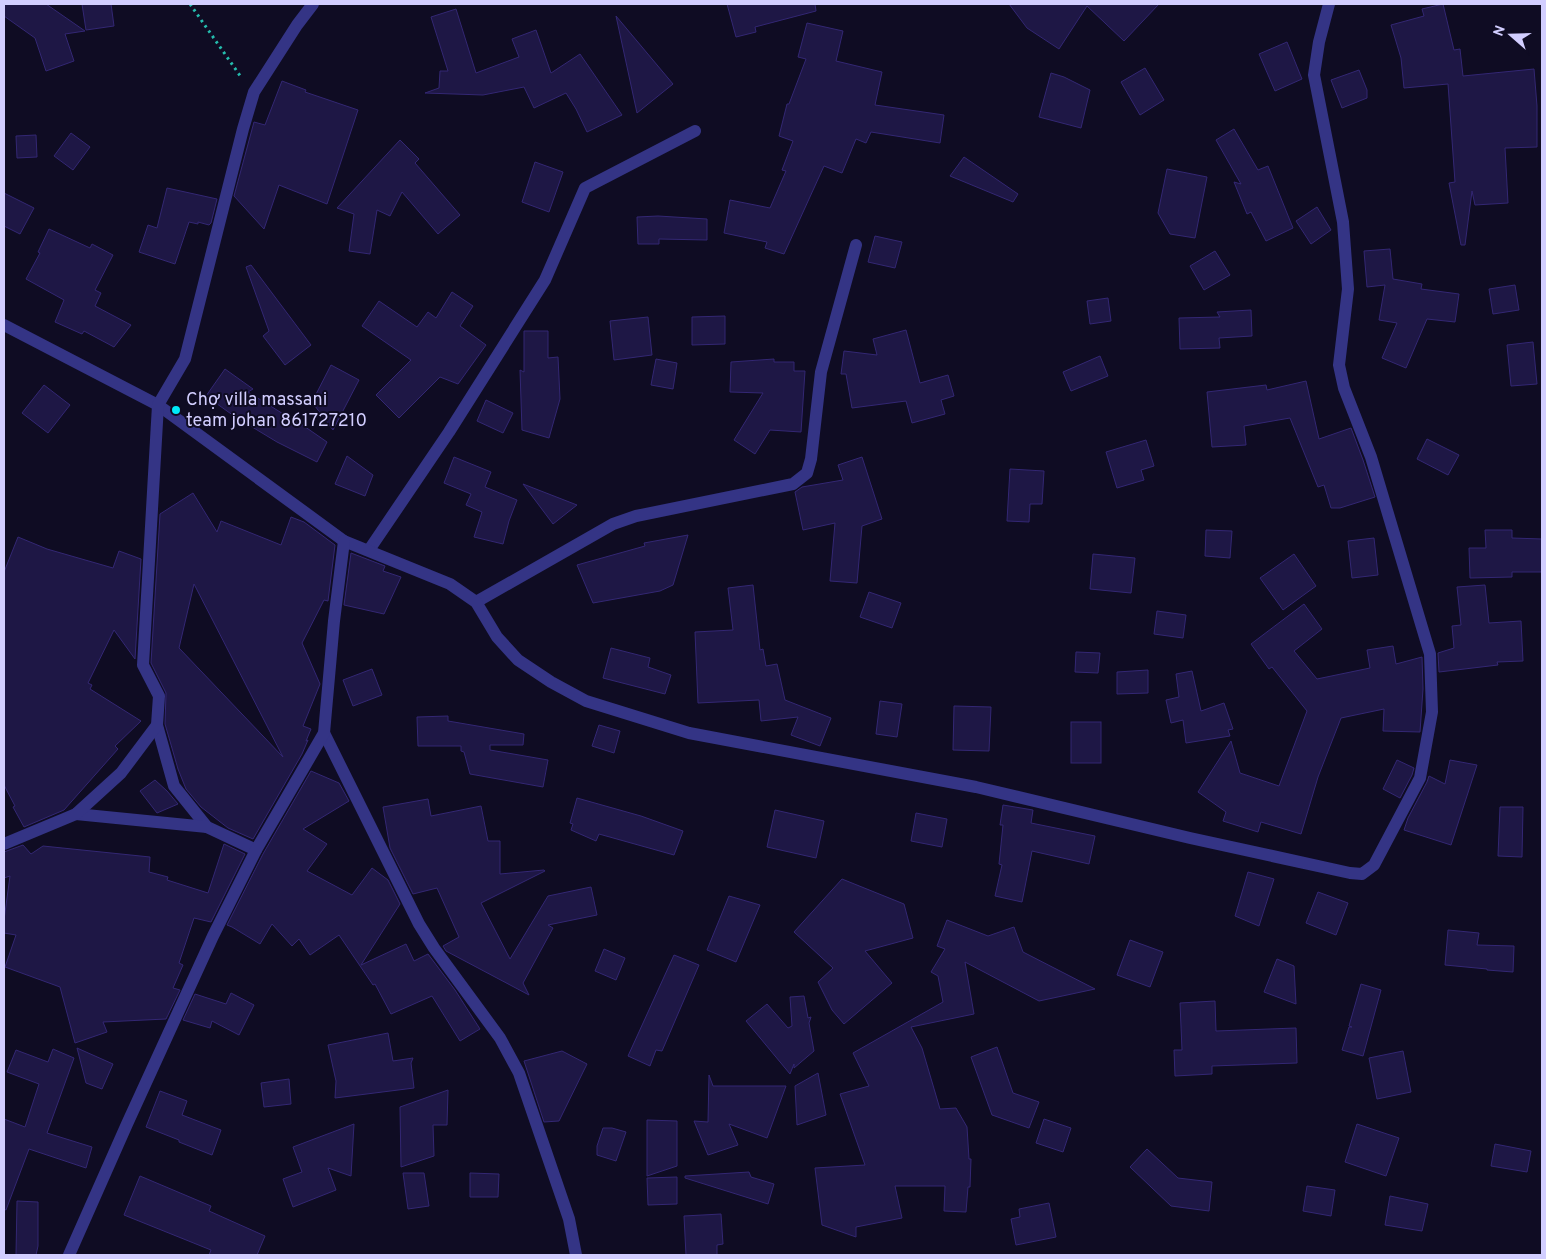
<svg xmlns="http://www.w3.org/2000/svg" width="1546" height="1259" viewBox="0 0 1546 1259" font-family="Overpass,sans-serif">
  <rect width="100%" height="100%" fill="#0f0c23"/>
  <g fill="#1e1745" stroke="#332773" fill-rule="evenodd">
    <path d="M4,4H46L85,31L65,34L74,61L46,71L35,38L4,16Z"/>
    <path d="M82,4H111L114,26L86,30Z"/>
    <path d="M727,4H815L816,11L755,27L756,32L736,37Z"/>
    <path d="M1009,4H1159L1124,41L1087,6L1059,49L1027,28Z"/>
    <path d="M1443,4L1454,50L1460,49L1463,76L1534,69L1537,106V147L1505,148L1508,203L1475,205L1472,191L1465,245H1461L1449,183L1455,182L1448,84L1404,88L1401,58L1391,25L1424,16L1422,9Z"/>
    <path d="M456,9L476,73L519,57L512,39L536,30L551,73L580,54L622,115L587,132L576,109L566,93L534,108L524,87L483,95L425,93L439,88L440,71H448L431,17Z"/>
    <path d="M616,16L673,84L637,113Z"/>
    <path d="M807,23L843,31L836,61L882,72L875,105L944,115L940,143L871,132L866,143L856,139L842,173L824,166L784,254L765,248L767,242L724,233L730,200L770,208L786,171L782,170L793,141L779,136L787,104H789L806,59L798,57Z"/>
    <path d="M1287,42L1302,79L1275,91L1259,54Z"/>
    <path d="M1145,68L1164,100L1140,115L1121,82Z"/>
    <path d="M1359,70L1367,90V98L1342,108L1331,80Z"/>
    <path d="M1051,73L1064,77L1090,90L1081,128L1039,117Z"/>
    <path d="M282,81L306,90L305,92L358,110L327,204L279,185L264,229L234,196L254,122L265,125Z"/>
    <path d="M1234,129L1258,170L1268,166L1293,228L1266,241L1251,212L1247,214L1234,182L1241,184L1216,140Z"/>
    <path d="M71,133L90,147L73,170L54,156Z"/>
    <path d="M36,135L37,157L17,158L16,136Z"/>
    <path d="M400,140L419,159L415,163L460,215L438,234L402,192L390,216L377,210L370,254L349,251L354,214L337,208Z"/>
    <path d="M964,157L1018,194L1013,202L950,176Z"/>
    <path d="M535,162L563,172L549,212L522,202Z"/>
    <path d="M1167,169L1207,177L1195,238L1170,234L1158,213Z"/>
    <path d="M167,188L217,199L211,223L209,225L198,222V224L189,222L175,264L139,252L148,225L157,228Z"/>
    <path d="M4,193L34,208L20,234L4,226Z"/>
    <path d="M1317,207L1331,230L1311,244L1296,221Z"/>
    <path d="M658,216L707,219V240L659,239V244H638L637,217Z"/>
    <path d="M49,229L90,248L92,244L113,255L95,290L101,293L95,306L131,325L114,347L84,331L82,334L55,322L64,300L26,279L40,253L38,252Z"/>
    <path d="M875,236L902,242L895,268L868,262Z"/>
    <path d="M1390,249L1393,279L1422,284L1421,289L1459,294L1455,322L1427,319L1406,368L1382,358L1397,323L1379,320L1385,285L1367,287L1364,251Z"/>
    <path d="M1215,251L1230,275L1204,290L1190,266Z"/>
    <path d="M251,265L311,345L285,365L263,336L269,331L246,267Z"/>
    <path d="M1515,285L1519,310L1493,314L1489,289Z"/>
    <path d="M452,292L473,306L460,326L486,345L458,384L440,377L399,418L376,395L411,360L362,326L379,301L417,327L428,312L436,318Z"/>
    <path d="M1108,298L1111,321L1090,324L1087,301Z"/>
    <path d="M1251,310L1252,336L1219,338L1220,348L1180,349L1179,318L1220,317L1217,312Z"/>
    <path d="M725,316V344L692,345V317Z"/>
    <path d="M648,317L652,355L614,360L610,321Z"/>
    <path d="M906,330L920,383L948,375L954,396L941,400L945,414L912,423L906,401L852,408L846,374H841L844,351L877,355L873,339Z"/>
    <path d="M524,331H548V358L558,357L560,399L549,438L522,430L520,370L524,372Z"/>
    <path d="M1533,342L1537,384L1511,386L1507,345Z"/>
    <path d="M1100,356L1108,376L1071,391L1063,372Z"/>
    <path d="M656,359L677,363L673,389L651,385Z"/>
    <path d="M774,359V362H794V371H805L801,432L770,430L755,454L734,440L763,393L730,392L731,362Z"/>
    <path d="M331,365L359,380L333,430L312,402Z"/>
    <path d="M225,369L253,389L248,392L301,425V424L327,442L317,462L277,442L234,416L206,396Z"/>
    <path d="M1306,381L1319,439L1351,428L1363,460L1375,497L1340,508H1331L1324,485L1318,487L1290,418L1244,426L1246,445L1212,447L1207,392L1266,385L1267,390Z"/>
    <path d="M44,385L70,405L48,433L22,413Z"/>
    <path d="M486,400L513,413L503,433L477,421Z"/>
    <path d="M1427,439L1459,455L1448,475L1417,459Z"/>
    <path d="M1146,440L1154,466L1141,470L1144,480L1117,488L1106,452Z"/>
    <path d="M347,456L373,475L365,496L335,484Z"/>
    <path d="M454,457L491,472L485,487L517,500L509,521L503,544L474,537L482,512L466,505L471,494L444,483Z"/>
    <path d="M862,457L882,519L862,526L857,583L830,581L835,523L803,530L795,492L802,487L843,480L838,465Z"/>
    <path d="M1010,469L1044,471L1042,504H1030L1029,522L1007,521Z"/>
    <path d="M523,484L577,505L553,524Z"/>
    <path d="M193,493L217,532L221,521L281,545L291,517L304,522L335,545L328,601L324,600L302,643L320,684L303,726L311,729L306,741L308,740L302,754L253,839L228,828L201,807L186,789L178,769L165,724L166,693L151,663L160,514ZM194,584L283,757L179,648Z"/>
    <path d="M1206,530L1232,531L1230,558L1205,556Z"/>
    <path d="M1485,530H1512V538L1542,539V572H1512V577L1470,578L1469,548H1486Z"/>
    <path d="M688,535L673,585L660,591L593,603L577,565L645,546L644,543Z"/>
    <path d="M18,537L47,549L113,568L119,551L141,559L135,659L114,630L88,683L92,685L90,689L141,721L115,746L118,749L64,810L24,827L13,807L15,806L4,785V572Z"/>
    <path d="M1374,538L1378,575L1352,578L1348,541Z"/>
    <path d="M351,553L385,566L383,571L401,577L384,614L344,605Z"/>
    <path d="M1093,554L1135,558L1131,593L1090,589Z"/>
    <path d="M1294,554L1316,586L1283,610L1260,578Z"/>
    <path d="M753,585L760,650L763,649L766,666L777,664L785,700L831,718L820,746L791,735L798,717L761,721L759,700L698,703L695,632L733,630L728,588Z"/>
    <path d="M1485,585L1489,623L1521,621L1523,661L1497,662L1498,665L1439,672L1438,653L1454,648L1452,626L1461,625L1457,587Z"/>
    <path d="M869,592L901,603L892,628L860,617Z"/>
    <path d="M1304,604L1322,629L1294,651L1317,679L1370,668L1367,650L1393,646L1396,664L1422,657L1423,689L1420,732L1383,731L1384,709L1341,718L1318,777L1301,834L1261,822L1258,832L1223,821L1226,812L1198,792L1231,741L1240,773L1279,786L1307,711L1272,667L1269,669L1251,644Z"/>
    <path d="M1157,611L1186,615L1183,638L1154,634Z"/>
    <path d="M611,648L650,658L648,667L671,675L665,694L603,678Z"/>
    <path d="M1076,652L1100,653L1098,673L1075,672Z"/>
    <path d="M372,669L382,695L353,706L343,680Z"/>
    <path d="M1148,670V693L1117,694V672Z"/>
    <path d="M1192,671L1201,711L1224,703L1233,729L1228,730L1230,736L1186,743L1183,720L1171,723L1166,700L1179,697L1176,674Z"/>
    <path d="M880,701L902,704L897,737L876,734Z"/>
    <path d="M954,706L991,707L989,751L953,750Z"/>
    <path d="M448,716V721L524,734L523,745H490V750L548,760L543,787L470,774L464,752L461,751V746H418L417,717Z"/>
    <rect x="1071" y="722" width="30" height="41"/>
    <path d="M599,725L620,731L614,753L592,746Z"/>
    <path d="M1397,760L1414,768L1412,775L1400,798L1383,789Z"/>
    <path d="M1450,760L1477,765L1451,845L1404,830L1408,818L1427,782L1429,776L1445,784Z"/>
    <path d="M311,771L339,783L349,801L303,829L327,844L307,871L352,895L372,868L388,880L400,904L361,965L406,944L414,961L428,954L455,990L480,1029L460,1041L432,996L391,1014L375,984L373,985L339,935L310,955L299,939L292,946L272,924L260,944L232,927L227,925L263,854Z"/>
    <path d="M155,780L167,791L178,804L157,813L140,791Z"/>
    <path d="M577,798L641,816L683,831L674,855L599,834L596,841L571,830L573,824L570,823Z"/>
    <path d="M428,799L431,816L481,806L488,841H500V874L544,870L545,871L481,903L510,959L548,896L591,887L597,915L548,925L553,928L523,983L529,995L446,951L443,946L459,937L437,888L413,894L390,848L383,807Z"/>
    <path d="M1003,805L1033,810L1031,823L1095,836L1089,864L1032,851L1022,902L995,896L1002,865L999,864L1003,825H1000Z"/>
    <path d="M1500,807H1523L1522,857L1498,856Z"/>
    <path d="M775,810L824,821L816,858L767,847Z"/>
    <path d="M916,813L947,819L942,847L911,841Z"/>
    <path d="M224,844L245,854L211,922L194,918L179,963L183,965L173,988L180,990L166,1019L103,1022L107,1032L75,1043L60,987L5,967L16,935L4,933V920L10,876L4,878V852L23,845L31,854L43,846L150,857L149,872L168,877L167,880L208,893Z"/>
    <path d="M1248,872L1274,879L1259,926L1235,916Z"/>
    <path d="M842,879L904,904L913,938L865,951L892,983L844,1024L832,1010L818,982L833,968L794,932Z"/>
    <path d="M1318,892L1348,903L1336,935L1306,923Z"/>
    <path d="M729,896L760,905L736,962L707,950Z"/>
    <path d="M947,920L988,936L1014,927L1023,952L1095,989L1039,1001L965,962L974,1014L911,1027L922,1048L940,1109L956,1108L967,1127L969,1159H971L970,1187H968L966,1212L944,1211L945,1186H895L902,1218L856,1227V1237L822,1225L815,1168L865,1165L840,1094L869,1086L853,1053L943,1002L938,976L931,972L945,949L937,946Z"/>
    <path d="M1448,930L1479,933L1477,945L1514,946L1513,972L1487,970V969L1445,965Z"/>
    <path d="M1130,940L1163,952L1150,987L1117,975Z"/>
    <path d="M604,949L625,958L616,980L595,971Z"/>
    <path d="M674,955L699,965L662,1051L656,1050L650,1066L628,1056Z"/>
    <path d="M1277,959L1294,966L1296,1004L1264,992Z"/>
    <path d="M1361,984L1381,990L1363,1056L1342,1050L1349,1027H1352L1349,1026Z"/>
    <path d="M231,993L254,1005L239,1035L212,1021L210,1028L183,1020L195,994L226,1004Z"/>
    <path d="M804,996L808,1018L811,1017L809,1023L814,1051L794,1068V1064L790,1074L746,1021L767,1004L788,1028L792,1026L790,997Z"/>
    <path d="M1215,1001L1216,1031L1296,1028L1297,1063L1212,1066V1074L1175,1076L1174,1050H1182L1180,1003Z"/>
    <path d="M388,1033L393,1061L413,1058L411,1063L414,1088L335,1098L336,1081L328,1045Z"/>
    <path d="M997,1047L1013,1093L1039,1102L1029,1128L992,1115L971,1057Z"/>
    <path d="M77,1048L113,1064L102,1089L86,1083Z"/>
    <path d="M53,1049L74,1058L47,1133L92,1147L86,1168L29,1149L6,1210L4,1209V1119L25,1127L39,1084L7,1072L16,1050L48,1062Z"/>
    <path d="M562,1051L587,1064L559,1121L544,1122L524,1061Z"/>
    <path d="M1403,1051L1411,1092L1377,1099L1369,1058Z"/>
    <path d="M818,1073L826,1115L797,1125L795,1086Z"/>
    <path d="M709,1075L713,1086H786L767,1138L729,1124L738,1145L708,1155L694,1121L708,1122Z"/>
    <path d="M289,1079L291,1104L264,1107L261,1083Z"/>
    <path d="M448,1090L447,1125H433L434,1156L401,1167L400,1107Z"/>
    <path d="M160,1091L187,1101L182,1115L221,1130L212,1155L179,1142V1140L146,1127Z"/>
    <path d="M1044,1119L1071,1128L1063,1152L1036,1143Z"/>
    <path d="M647,1120L677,1121V1166L647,1176Z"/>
    <path d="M354,1124L351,1176L328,1168L336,1190L293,1207L283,1179L302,1172L293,1147Z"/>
    <path d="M1357,1124L1399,1138L1386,1176L1345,1162Z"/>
    <path d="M603,1128H612L626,1132L616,1161L597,1155V1146Z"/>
    <path d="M1495,1144L1531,1151L1527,1172L1491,1166Z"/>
    <path d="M1147,1149L1178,1178L1212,1182L1209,1211L1171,1206L1130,1167Z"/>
    <path d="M749,1172L751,1177L774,1184L768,1204L685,1178V1176Z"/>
    <path d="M403,1173H424L429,1206L408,1209Z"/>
    <path d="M470,1173L499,1174L498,1197H470Z"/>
    <path d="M140,1176L211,1206L209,1211L265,1236L257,1255H209L211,1250L124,1215Z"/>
    <path d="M677,1177V1204L648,1205L647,1178Z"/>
    <path d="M1307,1186L1335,1190L1331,1216L1303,1211Z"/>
    <path d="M1390,1196L1428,1204L1422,1231L1385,1225Z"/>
    <path d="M17,1201L38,1202V1246L36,1255H16Z"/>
    <path d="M1049,1203L1056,1237L1016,1245L1011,1219L1020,1217L1019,1209Z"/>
    <path d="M721,1214L723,1244L717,1245V1255H686L684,1216Z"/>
  </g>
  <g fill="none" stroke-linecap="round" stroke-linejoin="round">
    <path stroke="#25bcad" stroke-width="3" stroke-dasharray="2.5 4" stroke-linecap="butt" d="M190,4L241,77"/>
    <g stroke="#343485" stroke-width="12">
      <path d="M369,550L449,432L545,280L585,188L695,131"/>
      <path d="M476,602L613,524L636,516L793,484L807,473L811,459L821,372L856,245"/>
      <path d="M157,725L174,786L207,827L256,850"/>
      <path d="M76,814L207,827"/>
    </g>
    <g stroke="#343485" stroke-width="12">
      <path d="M4,325L158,405L344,541L450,584L476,602L497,637L518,660L551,682L586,701L689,733L976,787L1190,838L1350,873L1362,874L1374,865L1420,778L1432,712L1430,654L1371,457L1344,388L1339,365L1348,289L1343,222L1314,75L1319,42L1329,4"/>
      <path d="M324,733L419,924L434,948L500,1038L519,1073L569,1219L576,1255"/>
      <path d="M4,844L76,814L121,773L157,725L159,696L143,665L158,405L185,359L243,129L254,92L297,25L313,4"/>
      <path d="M69,1255L127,1124L213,936L256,850L324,733L334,621L344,541"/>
    </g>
  </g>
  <circle fill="#00eaf9" stroke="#0f0c23" stroke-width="2" cx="176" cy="410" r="5"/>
  <g text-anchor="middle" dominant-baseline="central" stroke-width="4" stroke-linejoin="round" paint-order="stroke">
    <g font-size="18" fill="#d2ceff" stroke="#0f0c23" text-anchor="start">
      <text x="186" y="400">Chợ villa massani<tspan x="186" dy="21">team johan 861727210</tspan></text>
    </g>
  </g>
  <rect width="1546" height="1259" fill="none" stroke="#d2ceff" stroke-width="10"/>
  <g transform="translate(1511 35) rotate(290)" stroke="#0f0c23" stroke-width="4" paint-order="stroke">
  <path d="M0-4L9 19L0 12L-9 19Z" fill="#d2ceff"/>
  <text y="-8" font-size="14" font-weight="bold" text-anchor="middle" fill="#d2ceff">N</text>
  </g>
</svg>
